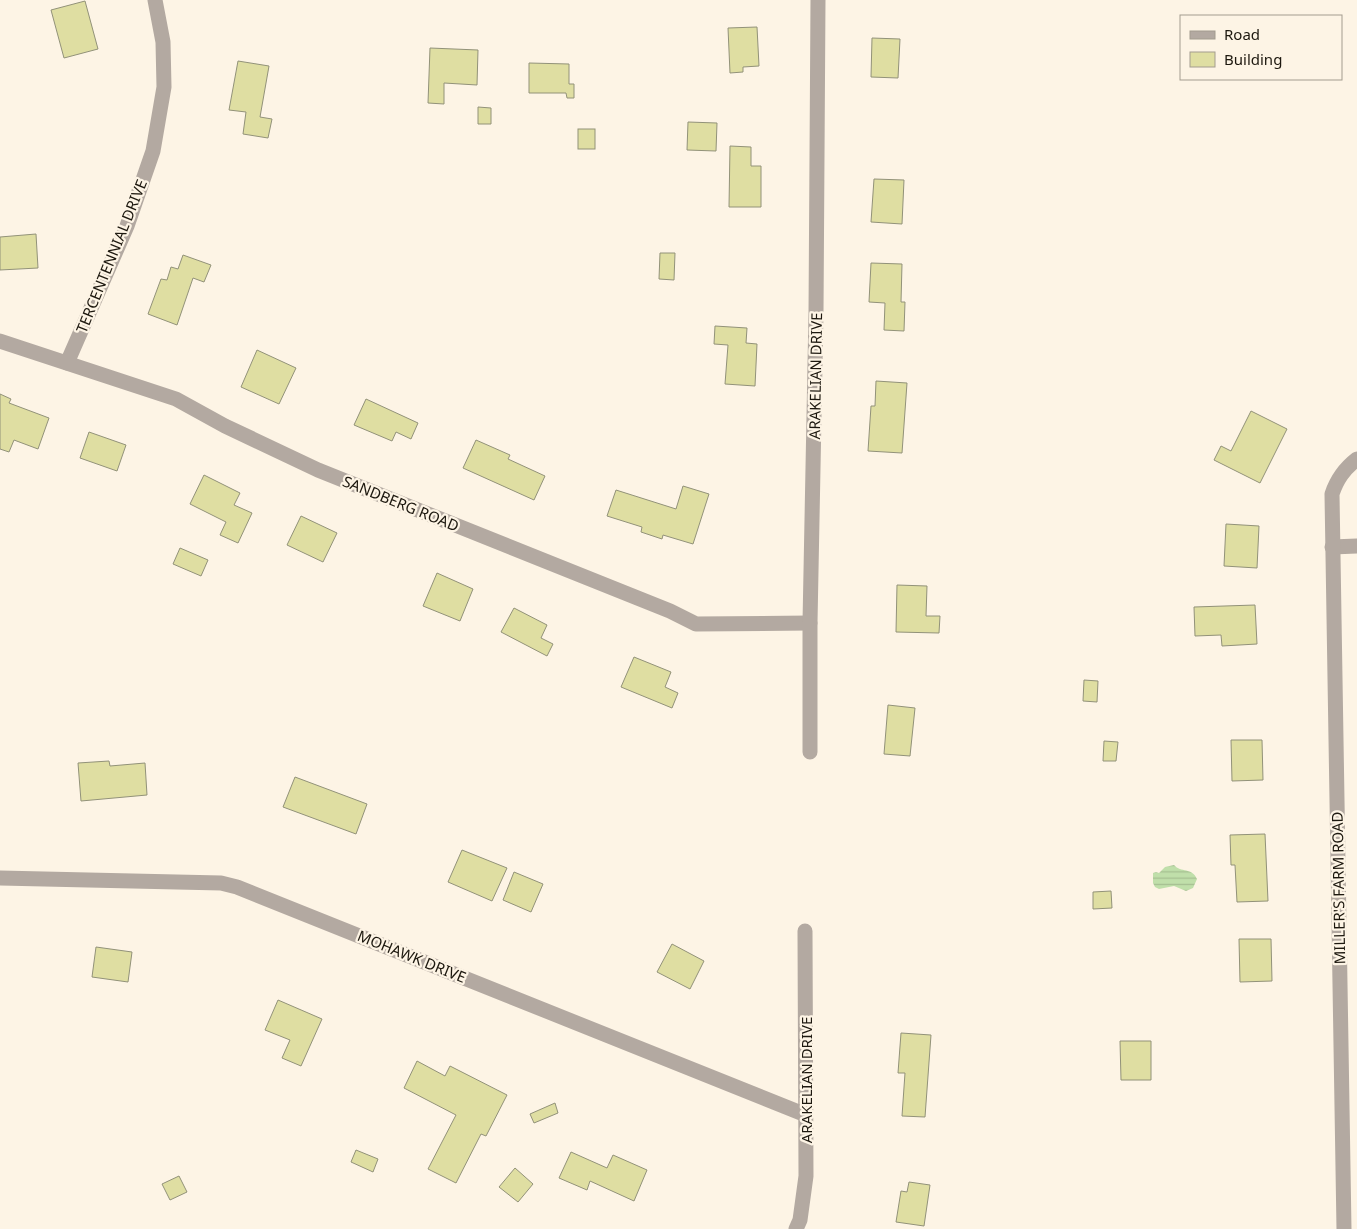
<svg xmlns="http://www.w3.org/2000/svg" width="1357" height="1229" viewBox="0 0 1357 1229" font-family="'Noto Sans',sans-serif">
  <defs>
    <pattern id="water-rules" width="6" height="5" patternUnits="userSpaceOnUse" patternTransform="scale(1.25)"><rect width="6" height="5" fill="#c0dfaa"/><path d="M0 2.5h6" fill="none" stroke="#a5bf91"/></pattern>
  </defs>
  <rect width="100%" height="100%" fill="#fdf4e5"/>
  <path fill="url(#water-rules)" d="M1174,865C1181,873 1192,867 1197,879L1193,888L1186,891L1174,886L1159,889L1155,887L1153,883V873L1156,872L1159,873L1165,867Z"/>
  <g fill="#dfdea2" stroke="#929279">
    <path d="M85,1L98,49L64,58L51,10Z"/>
    <path d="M757,27L759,66L743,67V72L730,73L728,28Z"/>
    <path d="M872,38L900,39L898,78L871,77Z"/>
    <path d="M430,48L478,50L477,85L444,83V104L428,103Z"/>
    <path d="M238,61L269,66L260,117L272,119L268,138L243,134L246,112L229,110Z"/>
    <path d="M529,63L569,64V84H574V98H567L566,93H529Z"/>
    <path d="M478,107L491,108V124H478Z"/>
    <path d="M688,122L717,123L716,151L687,150Z"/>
    <rect x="578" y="129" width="17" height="20"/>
    <path d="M730,146L751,147V166H761V207H729Z"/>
    <path d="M874,179L904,180L902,224L871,222Z"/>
    <path d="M36,234L38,268L0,270V237Z"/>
    <path d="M660,253H675L674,280L659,279Z"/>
    <path d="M183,255L211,265L204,282L193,278L177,325L148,314L161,279L167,280L171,267L178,269Z"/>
    <path d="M871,263L902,264L901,302H905L904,331L884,330L885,303L869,302Z"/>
    <path d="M715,326L747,328L746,343L757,344L755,386L725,384L728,345L714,344Z"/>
    <path d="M257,350L296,368L279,404L241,387Z"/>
    <path d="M876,381L907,383L902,453L868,451L871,406H875Z"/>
    <path d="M0,394L11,399L9,403L49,418L38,449L14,440L9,452L0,449Z"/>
    <path d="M366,399L418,423L411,439L396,432L392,441L354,425Z"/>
    <path d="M1251,411L1287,429L1260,483L1214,460L1221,446L1231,451Z"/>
    <path d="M89,432L126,445L117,471L80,458Z"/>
    <path d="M476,440L510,455L508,459L545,476L534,500L463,468Z"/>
    <path d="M204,475L240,493L234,505L252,513L238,543L220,535L226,522L190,504Z"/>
    <path d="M683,486L709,494L693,544L663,535L662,539L641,532L642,527L607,516L616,490L676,509Z"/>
    <path d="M301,516L337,533L323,562L287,545Z"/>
    <path d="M1226,524L1259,526L1257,568L1224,566Z"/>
    <path d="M180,548L208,560L201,576L173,564Z"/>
    <path d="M437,573L473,589L460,621L423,606Z"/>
    <path d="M897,585L927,586L926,616H940L939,633L896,632Z"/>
    <path d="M1255,605L1257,644L1222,646L1221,635L1195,636L1194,607Z"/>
    <path d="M514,608L547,625L541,638L553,644L547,656L501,632Z"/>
    <path d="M634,657L671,672L665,687L678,693L672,708L621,687Z"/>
    <path d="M1084,680L1098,681L1097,702L1083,701Z"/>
    <path d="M888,705L915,708L910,756L884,754Z"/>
    <path d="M1231,740H1262L1263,780L1232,781Z"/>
    <path d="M1104,741L1118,742L1116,761H1103Z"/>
    <path d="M109,761L110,766L145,763L147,795L81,801L78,763Z"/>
    <path d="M295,777L367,804L356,834L283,807Z"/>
    <path d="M1265,834L1268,901L1237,902L1235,865H1231L1230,835Z"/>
    <path d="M462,850L507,868L492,901L448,882Z"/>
    <path d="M514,872L543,884L531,912L503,900Z"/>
    <path d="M1111,891L1112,908L1093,909V892Z"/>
    <path d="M1239,939H1271L1272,981L1240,982Z"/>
    <path d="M672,944L704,961L690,989L657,972Z"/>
    <path d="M96,947L132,952L128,982L92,977Z"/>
    <path d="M278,1000L322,1019L301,1066L282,1058L290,1040L265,1030Z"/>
    <path d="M901,1033L931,1035L925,1117L902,1116L905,1073H898Z"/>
    <path d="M1120,1041H1151V1080H1121Z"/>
    <path d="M417,1061L445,1076L450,1066L507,1095L486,1136L481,1134L456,1183L428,1169L456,1115L404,1088Z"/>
    <path d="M555,1103L558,1113L534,1123L530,1114Z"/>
    <path d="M356,1150L378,1159L373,1172L351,1162Z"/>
    <path d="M571,1152L607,1168L613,1155L647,1170L634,1201L590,1181L587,1190L559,1178Z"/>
    <path d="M515,1168L533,1184L518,1202L499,1187Z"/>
    <path d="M179,1176L187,1192L170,1200L162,1184Z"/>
    <path d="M909,1182L930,1185L924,1226L896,1222L901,1191L907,1192Z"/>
  </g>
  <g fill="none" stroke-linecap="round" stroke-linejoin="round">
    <g stroke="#b3a9a1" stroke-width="15">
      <path d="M0,341L176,399L225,426L318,470L670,611L696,624L810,623"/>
      <path d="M67,363L127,226L153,151L164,87L163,42L155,0"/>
      <path d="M1332,547L1357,546"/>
      <path d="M810,752V623L816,313L818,0"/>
      <path d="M0,878L221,883L237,887L806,1115"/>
      <path d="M796,1229L800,1220L806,1176L805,931"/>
      <path d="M1344,1229L1332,494C1337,479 1344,469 1357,459"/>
    </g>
  </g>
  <g text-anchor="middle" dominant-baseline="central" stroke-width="4.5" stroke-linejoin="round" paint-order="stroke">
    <g font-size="15" fill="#1d180f" stroke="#fdf4e5">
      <text transform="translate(111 256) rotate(-68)">TERCENTENNIAL DRIVE</text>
      <text transform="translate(815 376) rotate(-89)">ARAKELIAN DRIVE</text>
      <text transform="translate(401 503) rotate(22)">SANDBERG ROAD</text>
      <text transform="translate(1338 888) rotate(-91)">MILLER'S FARM ROAD</text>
      <text transform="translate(412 956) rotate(22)">MOHAWK DRIVE</text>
      <text transform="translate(806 1080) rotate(-90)">ARAKELIAN DRIVE</text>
    </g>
  </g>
  <rect x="1180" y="15" width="162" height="65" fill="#fdf4e5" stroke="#a39c8f"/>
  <rect x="1190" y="31" width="25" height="8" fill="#b3a9a1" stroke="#a39c8f"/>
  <text x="1224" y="40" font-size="15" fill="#1d180f">Road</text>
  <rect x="1190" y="52" width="25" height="15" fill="#dfdea2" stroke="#a39c8f"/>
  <text x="1224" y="65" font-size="15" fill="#1d180f">Building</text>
</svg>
